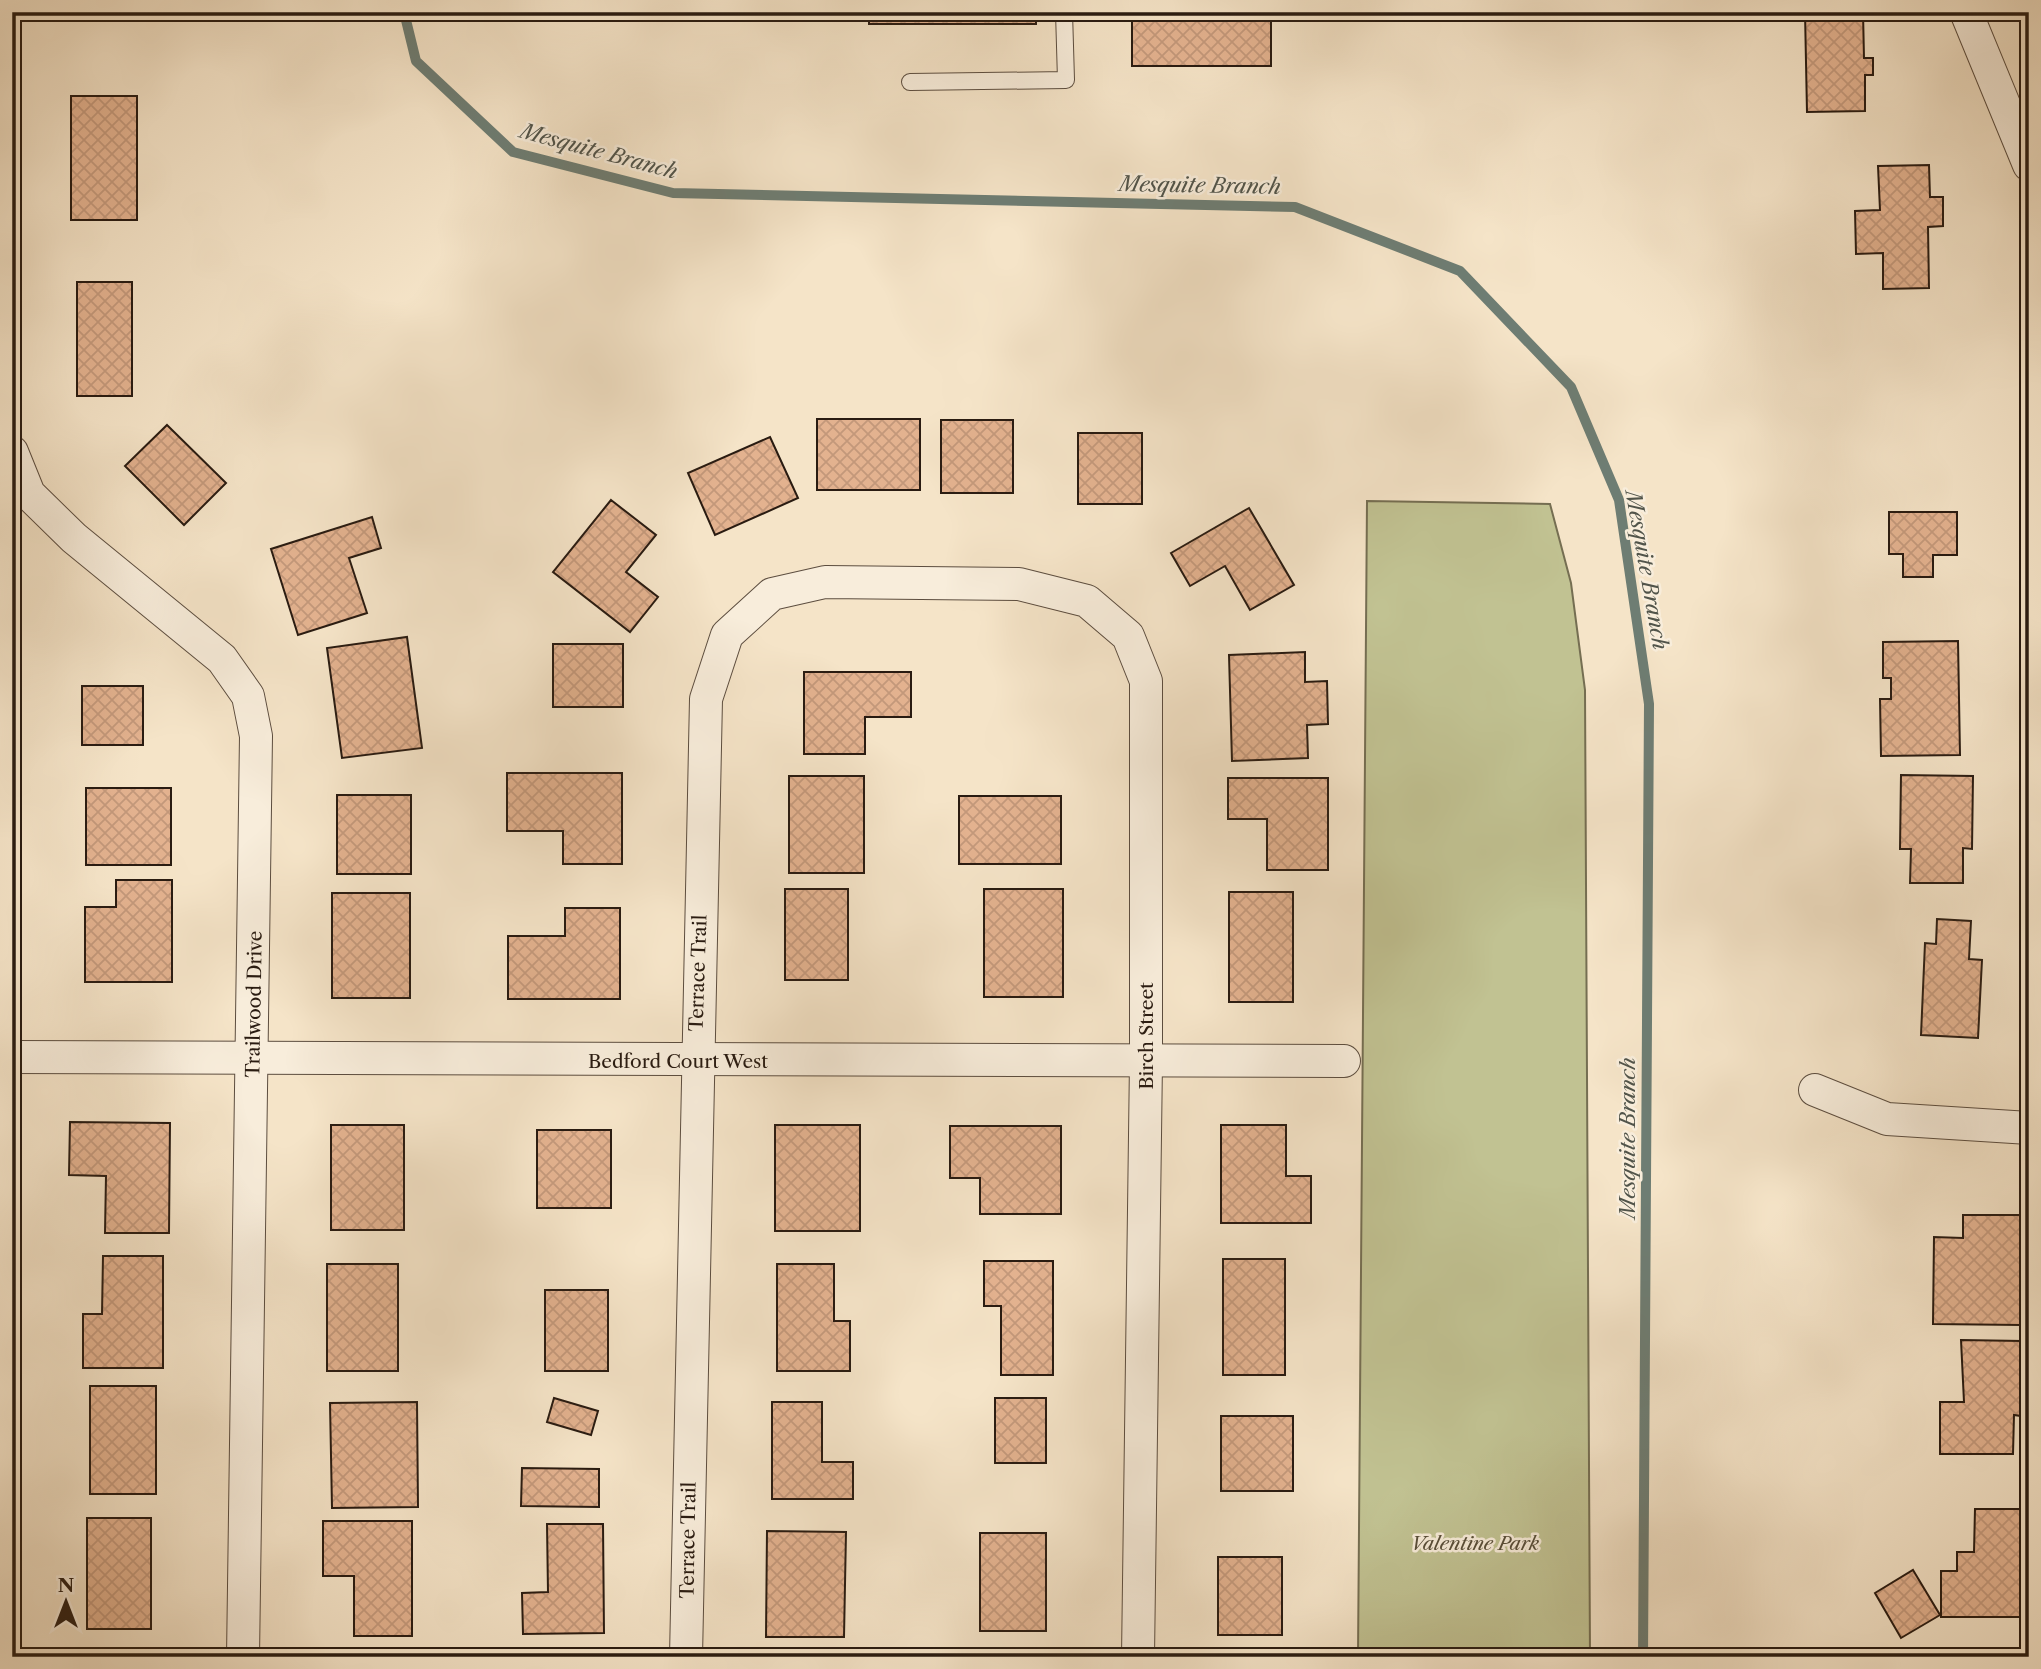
<svg xmlns="http://www.w3.org/2000/svg" width="2041" height="1669" viewBox="0 0 2041 1669" font-family="'Libre Caslon Text',serif">
  <defs>
    <pattern id="building-cross-hatch" width="8" height="8" patternUnits="userSpaceOnUse" patternTransform="scale(1.75)"><rect width="8" height="8" fill="#e3b28f"/><path d="M0 0l8 8M0 8l8-8" fill="none" stroke="#c3987a"/></pattern>
  </defs>
  <rect width="100%" height="100%" fill="#f5e4c8"/>
  <filter id="stains"><feTurbulence type="fractalNoise" baseFrequency=".00286" numOctaves="4"/><feColorMatrix values="0 0 0 0 .2 0 0 0 0 .09 0 0 0 0 .02 0 0 0 .5 -.17"/></filter>
  <radialGradient id="worn" r=".72"><stop offset=".6" stop-color="#630" stop-opacity="0"/><stop offset="1" stop-color="#630" stop-opacity=".3"/></radialGradient>
  <path fill="#c1c292" stroke="#756e52" stroke-width="2" d="M1367,501L1550,504L1571,583L1585,690L1590,1657H1358Z"/>
  <g fill="none" stroke-linecap="round" stroke-linejoin="round">
    <path stroke="#6e7d73" stroke-width="10" d="M404,12L416,61L513,152L673,193L1295,207L1460,271L1571,387L1619,500L1649,704L1643,1657"/>
  </g>
  <g fill="url(#building-cross-hatch)" stroke="#291b11" stroke-width="2">
    <rect x="869" y="12" width="167" height="12"/>
    <rect x="1132" y="12" width="139" height="54"/>
    <path d="M1805,12H1863L1864,58H1873V75H1865V111L1807,112Z"/>
    <rect x="71" y="96" width="66" height="124"/>
    <path d="M1929,165L1930,197H1943V226L1928,227L1929,288L1883,289V253L1856,254L1855,211L1880,210L1878,166Z"/>
    <rect x="77" y="282" width="55" height="114"/>
    <rect x="817" y="419" width="103" height="71"/>
    <rect x="941" y="420" width="72" height="73"/>
    <path d="M167,425L226,483L184,525L125,466Z"/>
    <rect x="1078" y="433" width="64" height="71"/>
    <path d="M770,437L798,498L715,535L688,473Z"/>
    <path d="M611,500L656,535L626,572L658,597L630,632L553,572Z"/>
    <path d="M1249,508L1294,585L1250,610L1225,566L1190,586L1171,553Z"/>
    <path d="M1889,512H1957V555H1933V577H1903V554H1889Z"/>
    <path d="M372,517L381,548L349,558L367,613L298,635L271,549Z"/>
    <path d="M407,637L422,748L342,758L327,648Z"/>
    <path d="M1958,641L1960,755L1881,756L1880,699H1891V678H1883V642Z"/>
    <rect x="553" y="644" width="70" height="63"/>
    <path d="M1305,652V682L1327,681L1328,724L1307,725L1308,758L1232,761L1229,655Z"/>
    <path d="M804,672H911V717H865V754H804Z"/>
    <rect x="82" y="686" width="61" height="59"/>
    <path d="M507,773H622V864H563V831H507Z"/>
    <path d="M1901,775L1973,776L1972,849L1963,848V883H1910L1911,849H1900Z"/>
    <rect x="789" y="776" width="75" height="97"/>
    <path d="M1228,778H1328V870H1267V819H1228Z"/>
    <rect x="86" y="788" width="85" height="77"/>
    <rect x="337" y="795" width="74" height="79"/>
    <rect x="959" y="796" width="102" height="68"/>
    <path d="M116,880H172V982H85V907H116Z"/>
    <rect x="785" y="889" width="63" height="91"/>
    <rect x="984" y="889" width="79" height="108"/>
    <rect x="1229" y="892" width="64" height="110"/>
    <rect x="332" y="893" width="78" height="105"/>
    <path d="M565,908H620V999H508V936H565Z"/>
    <path d="M1937,919L1971,921L1969,959L1982,960L1978,1038L1921,1035L1925,943L1936,944Z"/>
    <path d="M70,1122L170,1123L169,1233H105L106,1176L69,1175Z"/>
    <rect x="331" y="1125" width="73" height="105"/>
    <rect x="775" y="1125" width="85" height="106"/>
    <path d="M1221,1125H1286V1176H1311V1223H1221Z"/>
    <path d="M950,1126H1061V1214H980V1178H950Z"/>
    <rect x="537" y="1130" width="74" height="78"/>
    <path d="M1963,1215H2022L2021,1325L1933,1324L1934,1237L1963,1238Z"/>
    <path d="M103,1256H163V1368H83V1314H102Z"/>
    <rect x="1223" y="1259" width="62" height="116"/>
    <path d="M984,1261H1053V1375H1001V1306H984Z"/>
    <rect x="327" y="1264" width="71" height="107"/>
    <path d="M777,1264H834V1321H850V1371H777Z"/>
    <rect x="545" y="1290" width="63" height="81"/>
    <path d="M1961,1340L2022,1341L2021,1416L2014,1415L2013,1454H1940V1402H1964Z"/>
    <rect x="90" y="1386" width="66" height="108"/>
    <path d="M554,1398L598,1411L591,1435L547,1422Z"/>
    <rect x="995" y="1398" width="51" height="65"/>
    <path d="M417,1402L418,1507L332,1508L330,1403Z"/>
    <path d="M772,1402H822V1462H853V1499H772Z"/>
    <rect x="1221" y="1416" width="72" height="75"/>
    <path d="M522,1468L599,1469V1507L521,1506Z"/>
    <path d="M1975,1509H2029V1617H1941V1571H1957V1552H1974Z"/>
    <rect x="87" y="1518" width="64" height="111"/>
    <path d="M323,1521H412V1636H354V1576H323Z"/>
    <path d="M547,1524H603L604,1633L523,1634L522,1593L548,1592Z"/>
    <path d="M767,1531L846,1532L844,1637H766Z"/>
    <rect x="980" y="1533" width="66" height="98"/>
    <rect x="1218" y="1557" width="64" height="78"/>
    <path d="M1913,1570L1940,1615L1901,1638L1875,1593Z"/>
    <rect x="320" y="1652" width="70" height="5"/>
  </g>
  <g fill="none" stroke-linecap="round" stroke-linejoin="round">
    <defs>
      <path id="service" d="M910,82L1066,80L1064,12"/>
      <g id="minor">
        <path d="M1966,12L2029,165"/>
        <path d="M12,452L29,494L74,538L222,659L248,696L256,736L243,1657"/>
        <path d="M12,1057L1344,1061"/>
        <path d="M1815,1090L1887,1119L2029,1128"/>
        <path d="M686,1657L706,699L727,635L772,594L825,582L1019,584L1087,601L1128,636L1146,681V1061L1138,1657"/>
      </g>
    </defs>
    <use href="#service" stroke="#5c4d3f" stroke-width="18"/>
    <use href="#minor" stroke="#5c4d3f" stroke-width="34"/>
    <use href="#service" stroke="#f8eddb" stroke-width="16"/>
    <use href="#minor" stroke="#f8eddb" stroke-width="32"/>
  </g>
  <g text-anchor="middle" dominant-baseline="central" stroke-width="5" stroke-linejoin="round" paint-order="stroke">
    <g font-size="19" fill="#291b11" stroke="#f8eddb">
      <text transform="translate(698 973) rotate(-88)">Terrace Trail</text>
      <text transform="translate(254 1004) rotate(-89)">Trailwood Drive</text>
      <text transform="translate(1146 1036) rotate(-90)">Birch Street</text>
      <text x="678" y="1061">Bedford Court West</text>
      <text transform="translate(688 1540) rotate(-89)">Terrace Trail</text>
    </g>
    <g font-size="19" font-style="italic" fill="#574d38" stroke="#f8eddb">
      <text x="1475" y="1543">Valentine Park</text>
    </g>
    <g font-size="21" font-style="italic" fill="#51544a" stroke="#f8eddb">
      <text transform="translate(599 151) rotate(15)">Mesquite Branch</text>
      <text transform="translate(1200 185) rotate(1)">Mesquite Branch</text>
      <text transform="translate(1647 570) rotate(80)">Mesquite Branch</text>
      <text transform="translate(1627 1138) rotate(-90)">Mesquite Branch</text>
    </g>
  </g>
  <rect width="2041" height="1669" fill="none" stroke="#f5e4c8" stroke-width="42"/>
  <rect x="14" y="14" width="2013" height="1641" fill="none" stroke="#291b11" stroke-width="3.5"/>
  <rect x="21" y="21" width="1999" height="1627" fill="none" stroke="#291b11" stroke-width="2"/>
  <g transform="translate(66 1602)" stroke="#f8eddb" stroke-width="5" paint-order="stroke">
  <path d="M0-5L12 26L0 18L-12 26Z" fill="#291b11"/>
  <text y="-10" font-size="19" font-weight="bold" text-anchor="middle" fill="#291b11">N</text>
  </g>
  <rect width="100%" height="100%" filter="url(#stains)"/>
  <rect width="100%" height="100%" fill="url(#worn)"/>
</svg>
